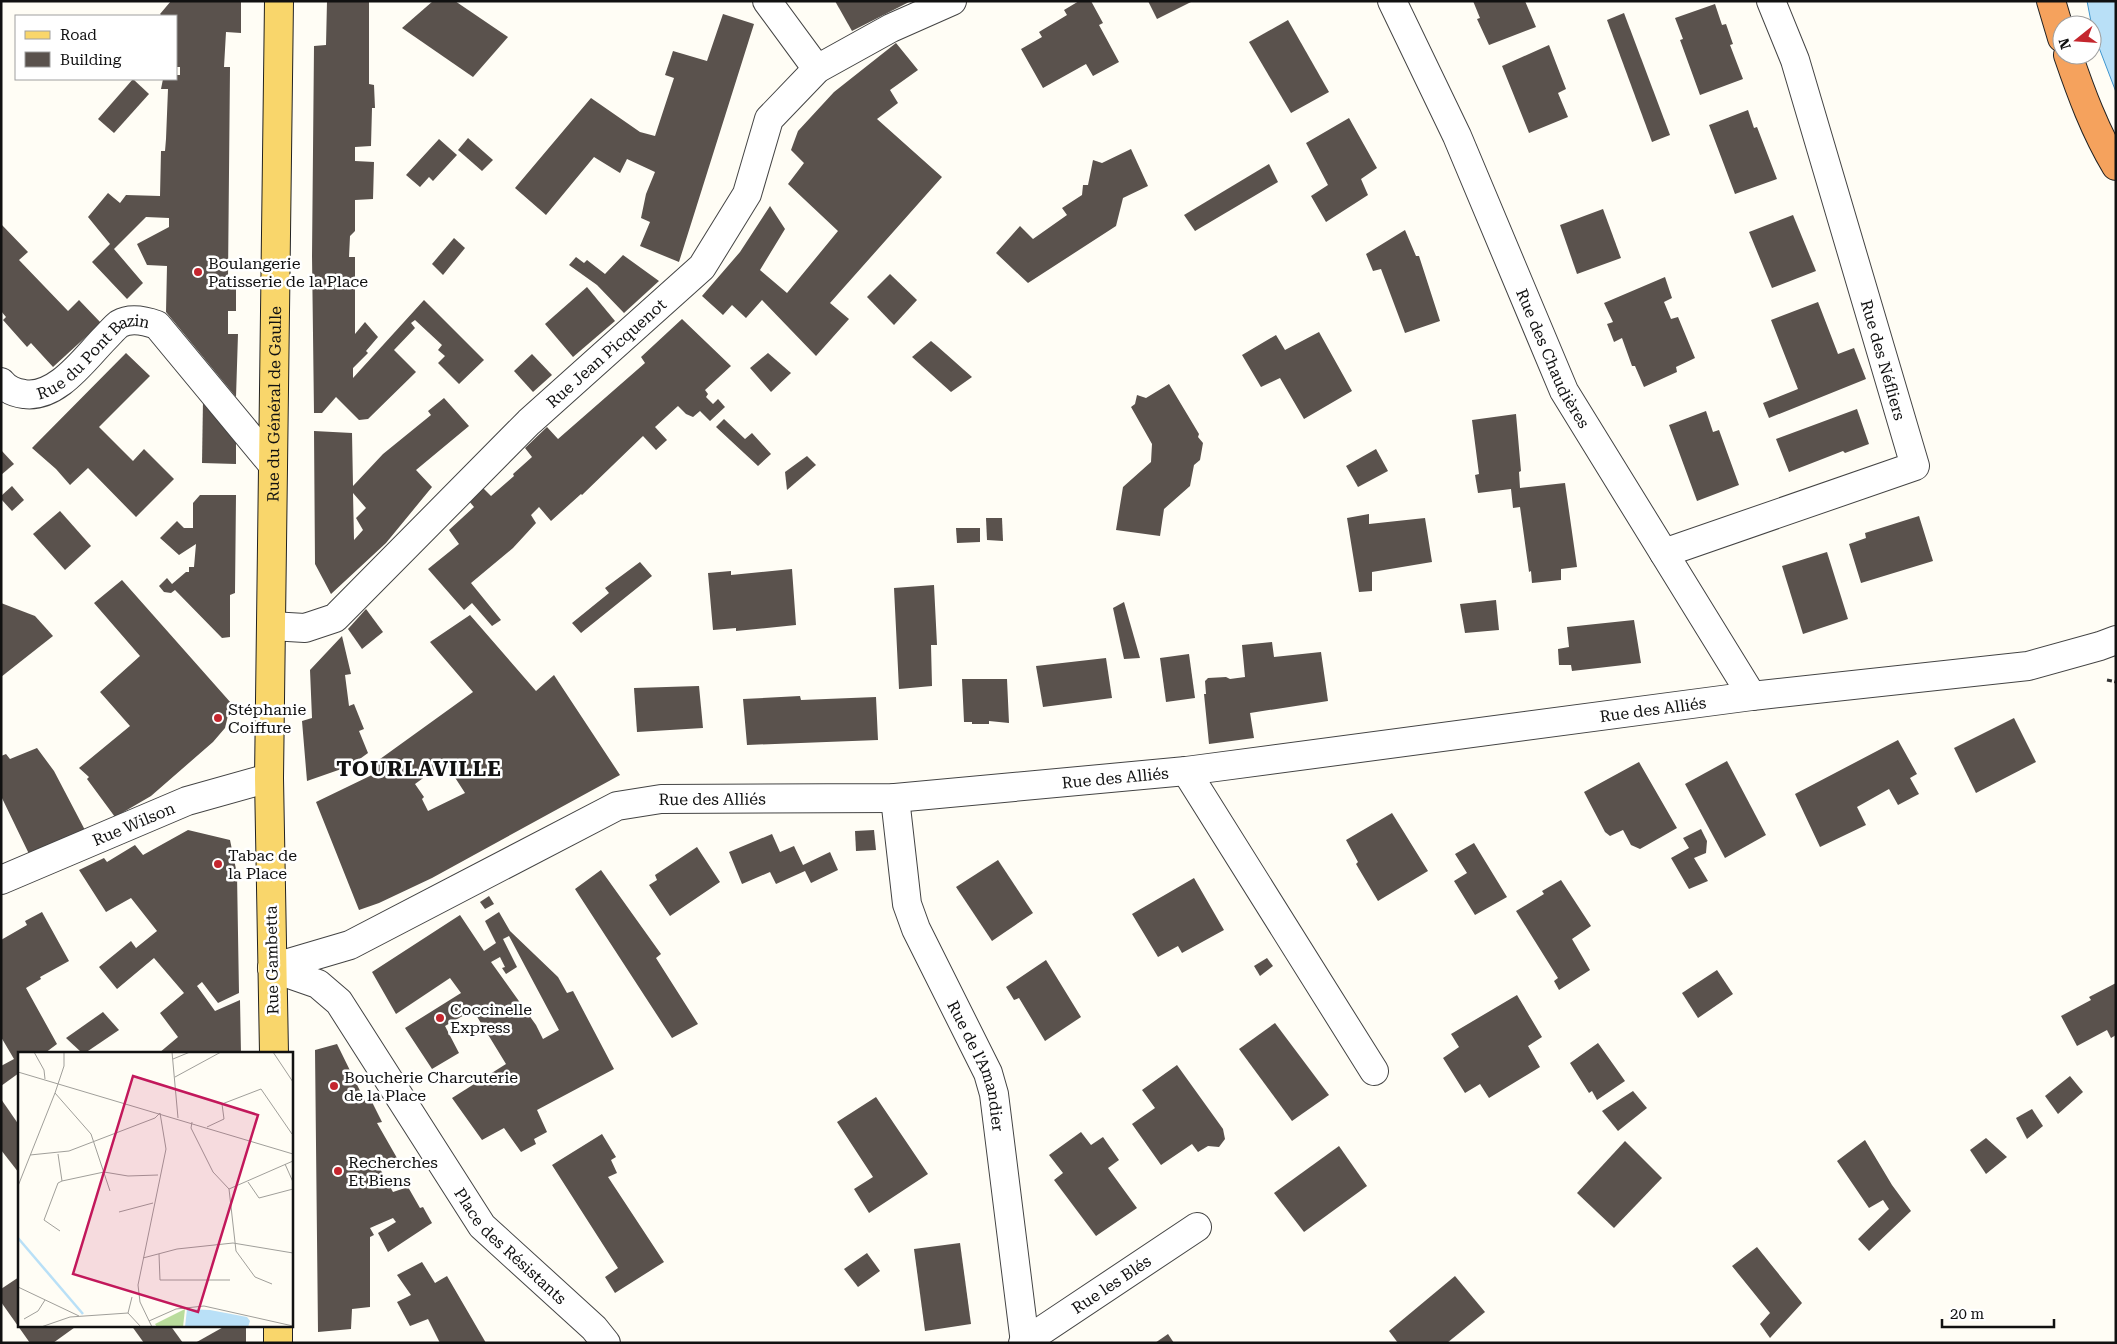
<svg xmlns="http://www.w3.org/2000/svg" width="2117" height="1344" viewBox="0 0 2117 1344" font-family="'Roboto Serif',serif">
  <rect width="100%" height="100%" fill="#fffdf5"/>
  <path fill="#b9e0f7" stroke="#3f96cf" d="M2087,1H2116V92L2093,32Z"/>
  <g fill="#5a524d" fill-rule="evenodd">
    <path d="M171,1H241V33L226,32L224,67H230L228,279L236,280V311H228V334H238L236,397L166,312L167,266L147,265L137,244L169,227V218L146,217L114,249L143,283L127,299L92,262L110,244L88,217L108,193L120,203L126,195L160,196L161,151H165L166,139L168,89H161L163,79H176V75H180V67H176V16H162L160,14Z"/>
    <path d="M327,1H369V84L374,85L375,108H372L371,146L355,147V161L374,162L373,199L355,200V231L350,236L349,257H355V334L365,322L378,337L366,351L368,353L353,368V378L424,300L484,360L459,384L438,363L445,356L438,350L442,345L415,320L411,323L415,328L394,350L416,372L368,419L359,420L336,397L322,413H314L312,256L314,46L326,45Z"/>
    <path d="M433,1H455L508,37L473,77L402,28Z"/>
    <path d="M835,1H911L852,31Z"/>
    <path d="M1079,1H1091L1103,23L1099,25L1119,62L1093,76L1086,64L1043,88L1021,49L1042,37L1039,32L1067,15L1064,10Z"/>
    <path d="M1148,1H1193L1157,19Z"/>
    <path d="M1473,1H1525L1536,27L1489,45L1477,19L1480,18Z"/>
    <path d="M1715,4L1722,25L1726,24L1733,44L1730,45L1743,79L1700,95L1680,40L1683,39L1675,18Z"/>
    <path d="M1624,13L1670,135L1652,142L1607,20Z"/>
    <path d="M723,14L754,24L679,262L640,246L650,222L641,218L646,194L655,172L627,159L620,173L594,157L546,215L515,188L591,98L640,132L655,136L674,78L665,75L673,51L707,61Z"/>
    <path d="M1288,20L1329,92L1291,113L1249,42Z"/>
    <path d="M896,43L918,70L890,90L898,103L877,119L942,177L830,303L849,319L816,356L762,300L746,318L732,305L723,315L702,296L740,252L770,206L785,229L760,270L787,293L838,231L788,184L804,163L791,150L798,131L834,92Z"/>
    <path d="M1549,45L1566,89L1558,93L1568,117L1529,133L1502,66Z"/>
    <path d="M133,79L149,94L114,133L98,119Z"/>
    <path d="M1748,110L1754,128L1757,127L1777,179L1735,194L1709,125Z"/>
    <path d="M1349,118L1377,168L1361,179L1368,195L1326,222L1311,196L1328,185L1306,143Z"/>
    <path d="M468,138L493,160L482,171L458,150Z"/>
    <path d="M439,139L457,155L433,181L429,177L420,187L406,175Z"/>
    <path d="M1131,149L1148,186L1123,198L1116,226L1028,283L996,253L1020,226L1033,239L1067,215L1062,208L1082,195L1083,185H1088L1093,160L1102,163Z"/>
    <path d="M1269,164L1278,182L1195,231L1184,215Z"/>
    <path d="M1603,209L1621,258L1577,274L1560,225Z"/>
    <path d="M1793,215L1816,271L1772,288L1749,232Z"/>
    <path d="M1,224L28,252L19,260L68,311L79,300L101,323L53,367L31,343L27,347L3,320L6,317L1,311Z"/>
    <path d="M1405,230L1416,256H1419L1440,321L1405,333L1381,269L1373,271L1366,254Z"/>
    <path d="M454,238L465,248L443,275L432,264Z"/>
    <path d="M623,255L659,281L624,313L597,285L569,265L576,257L584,263L587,260L605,274Z"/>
    <path d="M890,274L917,300L894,325L867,297Z"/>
    <path d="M1665,277L1672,298L1664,302L1671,319L1678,317L1695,358L1676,367L1677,372L1644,387L1635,366H1632L1622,338L1614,342L1607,324L1613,322L1604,303Z"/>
    <path d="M587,287L615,321L573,357L545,324Z"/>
    <path d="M1818,302L1838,354L1854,348L1866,379L1769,418L1763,403L1798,389L1771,320Z"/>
    <path d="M682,319L731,366L705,390L708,394L706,397L713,404L718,399L725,407L710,421L700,411L693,417L686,414L678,406L655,427L667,440L656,450L643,436L582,495L581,494L551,521L539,507L531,515L536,523L513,548L471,583L501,620L492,626L472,603L464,610L428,569L459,544L449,530L474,507L469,501L483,488L491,496L514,476L513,474L532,457L525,448L547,427L558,439L645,363L641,357Z"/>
    <path d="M1319,332L1352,391L1304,419L1280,378L1261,387L1242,355L1276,335L1285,350Z"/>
    <path d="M931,341L937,346L972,377L951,392L912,357Z"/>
    <path d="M126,353L150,376L99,427L133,461L144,449L174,479L136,517L88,468L70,485L56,469L32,448Z"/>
    <path d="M768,353L791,373L771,392L750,368Z"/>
    <path d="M532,354L552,375L533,392L514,371Z"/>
    <path d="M1169,384L1199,434L1198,437L1203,443L1200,460L1194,465L1190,486L1164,509L1160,536L1116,530L1123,487L1151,462L1152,444L1131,407L1135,404L1137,395L1146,398Z"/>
    <path d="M444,398L469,426L416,470L432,487L386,543L331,594L315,564L314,431L352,433L353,486L383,454L431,415L428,411ZM353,493L366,508L356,518L363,530L354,540Z"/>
    <path d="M203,400L236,434V464L202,463Z"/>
    <path d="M1857,409L1869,444L1845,453L1843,451L1789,472L1776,439Z"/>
    <path d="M1706,411L1713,432L1719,430L1739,485L1697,501L1669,425Z"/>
    <path d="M1516,414L1521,471L1519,472L1520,488L1565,483L1577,567L1561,569V580L1532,583L1531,571L1529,572L1520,507L1513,508L1511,489L1478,493L1475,475L1479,474L1472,420Z"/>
    <path d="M724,419L745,439L752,433L771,454L758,466L716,427Z"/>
    <path d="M1376,449L1388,471L1358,487L1346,466Z"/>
    <path d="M1,450L14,464L1,475Z"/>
    <path d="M807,456L816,465L787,490L785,472Z"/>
    <path d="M12,486L24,500L12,511L1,499V496Z"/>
    <path d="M200,495H236L235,593L230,595V637L222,638L175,590L171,593L164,592L159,586L167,578L172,584L186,572H189V567H194L196,544L179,555L160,538L177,521L184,528H193V503Z"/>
    <path d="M60,511L91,546L65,570L33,534Z"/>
    <path d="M1369,514V524L1425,518L1432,562L1372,572V591L1359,592L1347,518Z"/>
    <path d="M1919,516L1933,561L1861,583L1849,544L1866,538L1865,533Z"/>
    <path d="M986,518H1002L1003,541L987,540Z"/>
    <path d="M956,528H980V542L957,543Z"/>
    <path d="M1827,552L1848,619L1803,634L1782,566Z"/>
    <path d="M640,562L652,576L581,633L572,623L609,593L605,588Z"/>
    <path d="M792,569L796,625L736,631V628L713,630L708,573L731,571V575Z"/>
    <path d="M122,580L231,703L225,728L213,742L151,796L115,817L87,779L89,777L79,768L130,726L100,692L140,656L94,603Z"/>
    <path d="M934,585L937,645H931L932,686L899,689L894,588Z"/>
    <path d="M1496,600L1499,630L1465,633L1460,604Z"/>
    <path d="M1124,602L1140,658L1124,659L1113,608Z"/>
    <path d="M1,603L35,616L53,636L1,677Z"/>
    <path d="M366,609L383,632L362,649L348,629Z"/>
    <path d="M470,615L536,691L554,675L620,775L432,878L379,903L359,910L316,802L374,774L369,767L473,692L430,642ZM445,762L465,793L428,811L422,799L424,797L415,784Z"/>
    <path d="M1634,620L1641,663L1572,671L1571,665H1559L1558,649L1569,647L1567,627Z"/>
    <path d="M342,636L351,674L345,675L349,706L354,704L364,729L359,731L368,753L350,766L307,781L302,721L312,718L310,670Z"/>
    <path d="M1272,642L1274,657L1321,652L1328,701L1250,713L1254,738L1209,744L1204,694H1206L1205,681L1208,678L1226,677L1230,679L1245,677L1242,645Z"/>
    <path d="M1189,654L1195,698L1166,702L1160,658Z"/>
    <path d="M1106,658L1112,698L1043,707L1036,666Z"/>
    <path d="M962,679H1007L1009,723L989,721V724H972V722H964Z"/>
    <path d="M699,686L703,728L637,732L634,688Z"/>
    <path d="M800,696L801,700L876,697L878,740L747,745L743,699Z"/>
    <path d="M2014,718L2036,762L1976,793L1954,748Z"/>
    <path d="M1898,740L1917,774L1910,778L1919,794L1898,805L1889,789L1857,807L1866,825L1820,847L1795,794Z"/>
    <path d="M37,748L54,771L86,832L30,856L1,796V756L6,754L10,759Z"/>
    <path d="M1727,761L1766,835L1725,858L1685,784Z"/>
    <path d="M1639,762L1677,828L1640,849L1631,845L1623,830L1610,836L1605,832L1584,792Z"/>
    <path d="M1392,813L1428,871L1378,901L1356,864L1358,862L1346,840Z"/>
    <path d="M1701,829L1707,841L1706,853L1694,858L1708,881L1689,889L1671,858L1689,848L1683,838Z"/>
    <path d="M188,830L230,840L237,874L239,993L218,1003L202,982L197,986L215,1011L240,1000L241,1053H159L178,1037L160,1013L184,993L154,958L117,989L99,967L131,941L136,948L157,931L131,898L106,912L79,870L104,858L107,862L135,845L143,855Z"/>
    <path d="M874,830L876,850L856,851L855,831Z"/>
    <path d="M772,834L780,852L794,846L803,865L830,852L838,870L811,883L805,871L776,884L770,872L742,884L729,852Z"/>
    <path d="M1474,843L1507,897L1475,915L1454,881L1467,873L1455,854Z"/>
    <path d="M697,847L720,882L670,916L649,885L657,880L655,875Z"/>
    <path d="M998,860L1033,913L992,941L956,887Z"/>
    <path d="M601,870L661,954L656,958L698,1024L672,1038L575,889Z"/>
    <path d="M1194,878L1224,930L1182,953L1178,946L1158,957L1132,914Z"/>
    <path d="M1561,880L1591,926L1572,939L1590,970L1559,990L1554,981L1558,978L1516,911L1544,894L1542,891Z"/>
    <path d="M489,896L494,904L485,909L480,902Z"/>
    <path d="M42,912L69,961L40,977L41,979L26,988L57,1044L45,1053H19V1073L1,1086V1066L14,1059L1,1037V940L27,925L25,921Z"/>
    <path d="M499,912L510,931L558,977L567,993L573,991L614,1069L537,1110L547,1132L534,1139L536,1144L521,1152L504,1128L482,1140L452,1098L506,1064L473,1010L445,1026L459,1053L432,1069L405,1028L461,993L450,978L396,1014L372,972L460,915L484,951L496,943L485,921ZM509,936L559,1030L543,1039L536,1025L491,962L500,957L505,967L502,968L506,974L517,967L503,939Z"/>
    <path d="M1267,958L1273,966L1260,976L1254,966Z"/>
    <path d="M1046,960L1081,1017L1045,1041L1019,998L1014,1000L1006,987Z"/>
    <path d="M1717,970L1733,994L1698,1018L1682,993Z"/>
    <path d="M2116,983V1035L2111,1038L2107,1030L2077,1046L2061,1016L2091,1000L2089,997Z"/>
    <path d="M1517,995L1542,1037L1528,1046L1540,1067L1489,1098L1480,1084L1465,1093L1443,1058L1459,1047L1451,1034Z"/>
    <path d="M103,1012L119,1030L85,1053H82L66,1038Z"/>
    <path d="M1275,1023L1329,1095L1292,1121L1239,1049Z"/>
    <path d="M1598,1043L1625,1081L1597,1100L1592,1091L1589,1093L1570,1063Z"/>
    <path d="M337,1044L366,1103L371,1100L382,1122L377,1123L397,1158L379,1167L393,1192L408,1187L420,1208L423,1207L432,1223L388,1252L378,1233L396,1222L393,1218L370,1228L374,1235L370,1237V1307L352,1309L351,1329L318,1332L315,1050Z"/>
    <path d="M1177,1065L1223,1129L1225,1139L1219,1147L1208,1146L1198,1152L1192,1144L1161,1165L1132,1124L1155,1108L1142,1090Z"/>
    <path d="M2070,1076L2083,1092L2058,1114L2045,1096Z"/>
    <path d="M1633,1091L1647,1108L1618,1131L1602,1111Z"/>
    <path d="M876,1097L928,1174L869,1213L854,1189L873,1177L837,1122Z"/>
    <path d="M1,1099L19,1125V1173L1,1150Z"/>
    <path d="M2032,1109L2043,1126L2027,1139L2016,1118Z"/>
    <path d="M1081,1132L1091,1145L1103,1137L1119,1160L1108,1168L1137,1208L1096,1236L1054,1180L1063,1173L1049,1155Z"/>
    <path d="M602,1134L616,1157L611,1160L617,1173L608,1177L664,1262L615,1293L605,1277L618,1268L552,1165Z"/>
    <path d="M1986,1138L2007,1157L1986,1174L1970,1150Z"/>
    <path d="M1865,1140L1892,1185L1911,1211L1869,1251L1858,1239L1889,1209L1883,1200L1869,1208L1837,1161Z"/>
    <path d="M1625,1141L1662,1178L1614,1228L1577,1193Z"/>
    <path d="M1339,1146L1367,1186L1304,1232L1274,1193Z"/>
    <path d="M960,1243L971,1324L925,1331L914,1249Z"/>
    <path d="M1757,1247L1802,1303L1770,1338L1760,1324L1770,1313L1732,1266Z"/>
    <path d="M867,1253L880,1271L858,1287L844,1269Z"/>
    <path d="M422,1262L435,1283L447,1276L486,1343H440L428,1319L410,1326L397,1302L411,1295L397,1275Z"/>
    <path d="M1455,1276L1485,1312L1447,1343H1398L1389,1331Z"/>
    <path d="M19,1277V1325H78L53,1343H30L1,1302V1289Z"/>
    <path d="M131,1325H170L183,1343H144Z"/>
    <path d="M227,1325H246V1343H195Z"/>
    <path d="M1168,1334L1174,1343H1155Z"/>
  </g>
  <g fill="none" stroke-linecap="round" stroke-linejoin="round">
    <defs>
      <g id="minor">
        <path d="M767,1L817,69"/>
        <path id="s1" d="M1392,1L1457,136L1564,391L1752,696"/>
        <path id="s2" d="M1,382C7,390 15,393 24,394C57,399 85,358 106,337C110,333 115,327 119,324C131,317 146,321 157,325L273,465"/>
        <path d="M1664,553L1915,466L1795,60L1771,1"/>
        <path id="s3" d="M271,626L305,628L335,618L529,422L702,267L747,194L769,119L817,69L891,28L952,1"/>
        <path d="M1186,771L1374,1071"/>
        <path id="s4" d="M895,798L907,904L916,929L988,1073L994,1094L1025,1343"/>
        <path id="s5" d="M1,880L187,801L269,778"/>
        <path id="s6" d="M272,968L350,945L617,806L661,799L895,798L1186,771L1752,696L2028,666L2100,646L2116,640"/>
        <path id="s7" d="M272,968L318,984L339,1002L482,1226L594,1328L606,1343"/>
        <path id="s8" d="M1023,1343L1197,1227"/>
      </g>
      <g id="major">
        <path id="s9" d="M274,1053L269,778L279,1"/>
        <path d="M278,1325V1343"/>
      </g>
      <g id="highway">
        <path d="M2051,1L2062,38"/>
        <path d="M2068,55C2081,93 2095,131 2116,166"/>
      </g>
    </defs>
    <use href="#minor" stroke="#444" stroke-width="30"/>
    <use href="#major" stroke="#222" stroke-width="30"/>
    <use href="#highway" stroke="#222" stroke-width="30"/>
    <path stroke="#333" stroke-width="3" stroke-dasharray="5 2.5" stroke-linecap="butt" d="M2107,680L2116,682"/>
    <use href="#minor" stroke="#fff" stroke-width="28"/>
    <use href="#major" stroke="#f9d66b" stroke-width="28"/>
    <use href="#highway" stroke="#f5a25d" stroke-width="28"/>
  </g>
  <g fill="#c4262e" stroke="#fff" stroke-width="2">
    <circle cx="198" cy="272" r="5"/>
    <circle cx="218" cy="718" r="5"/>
    <circle cx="218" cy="864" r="5"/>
    <circle cx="440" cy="1018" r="5"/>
    <circle cx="334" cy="1086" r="5"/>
    <circle cx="338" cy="1171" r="5"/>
  </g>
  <g text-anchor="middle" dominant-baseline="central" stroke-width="5" stroke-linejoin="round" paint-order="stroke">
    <g font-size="16" fill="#111" stroke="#fff" text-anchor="start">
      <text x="208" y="263">Boulangerie<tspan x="208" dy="18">Patisserie de la Place</tspan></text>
      <text x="228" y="709">Stéphanie<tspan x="228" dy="18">Coiffure</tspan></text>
      <text x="228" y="855">Tabac de<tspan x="228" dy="18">la Place</tspan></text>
      <text x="450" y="1009">Coccinelle<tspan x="450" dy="18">Express</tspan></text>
      <text x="344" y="1077">Boucherie Charcuterie<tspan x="344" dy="18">de la Place</tspan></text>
      <text x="348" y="1162">Recherches<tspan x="348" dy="18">Et Biens</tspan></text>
    </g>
    <g font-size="16" fill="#111" stroke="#fff">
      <text stroke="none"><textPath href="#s3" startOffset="445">Rue Jean Picquenot</textPath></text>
      <text stroke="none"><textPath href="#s1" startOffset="392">Rue des Chaudières</textPath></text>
      <text stroke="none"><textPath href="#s2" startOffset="110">Rue du Pont Bazin</textPath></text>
      <text transform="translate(1883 360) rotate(74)">Rue des Néfliers</text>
      <text stroke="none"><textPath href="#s9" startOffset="649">Rue du Général de Gaulle</textPath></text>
      <text stroke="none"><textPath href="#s6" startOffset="1424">Rue des Alliés</textPath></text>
      <text stroke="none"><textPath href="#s6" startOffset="882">Rue des Alliés</textPath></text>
      <text stroke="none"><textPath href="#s6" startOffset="478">Rue des Alliés</textPath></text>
      <text stroke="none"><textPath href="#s5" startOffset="144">Rue Wilson</textPath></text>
      <text transform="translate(272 960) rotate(-91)">Rue Gambetta</text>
      <text stroke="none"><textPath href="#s4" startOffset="284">Rue de l'Amandier</textPath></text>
      <text stroke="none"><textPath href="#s7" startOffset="376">Place des Résistants</textPath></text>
      <text stroke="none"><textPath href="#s8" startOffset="106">Rue les Blés</textPath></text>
    </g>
    <g font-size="21" font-weight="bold" letter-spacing="1" fill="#111" stroke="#fff">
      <text x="419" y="769">TOURLAVILLE</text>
    </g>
  </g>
  <g transform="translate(18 1052)">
    <rect width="275" height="275" fill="#fffdf5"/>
    <path d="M167,257L165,275H139L137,272Z" fill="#b9dc9c"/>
    <path d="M169,257L192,258L229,265L232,269L230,275H167Z" fill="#b9e0f7"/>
    <path fill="none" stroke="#b9e0f7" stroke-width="2.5" d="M0,186L65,262"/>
    <path fill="none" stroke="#a09f9a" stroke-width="1" d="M16,0L26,18L27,27M154,0L160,66M255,0L275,30M155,7L172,0M0,20L275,102M157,25L203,0M37,41L73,82L92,139M174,70L173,76L195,120L211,137L218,199L237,225L254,232M189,75L206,67L204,52L243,37L274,82M40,102L44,129L40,131L26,168L42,179M12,103L51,99L137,66L142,61M267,112L275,130M44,129L86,120L110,124L140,123M230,130L241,146L275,137M0,134L37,41L46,14V0M211,137L275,109M101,160L135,151M141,202L142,228H212M125,206L159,197L215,191L275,201M0,235L61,264M110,261L114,245M6,267L20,259L27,248M131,269L158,257L186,254L275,274M23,275L52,265L110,261L123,275M134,275L122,250L120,233L148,97L142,61"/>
    <path fill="#c2185b" fill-opacity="0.15" stroke="#c2185b" stroke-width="2.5" d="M115,24L240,63L180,260L55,222Z"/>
    <rect width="275" height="275" fill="none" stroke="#111" stroke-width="2.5"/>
  </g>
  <rect width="2117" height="1344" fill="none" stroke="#111111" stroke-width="5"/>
  <rect x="15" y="15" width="162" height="65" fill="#ffffff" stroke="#a0a0a0"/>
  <rect x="25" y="31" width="25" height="8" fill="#f9d66b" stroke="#a0a0a0"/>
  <text x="60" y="40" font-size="15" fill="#111111">Road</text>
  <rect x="25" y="52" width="25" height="15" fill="#5a524d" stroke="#a0a0a0"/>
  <text x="60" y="65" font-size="15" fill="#111111">Building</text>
  <g transform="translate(2077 40) rotate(253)"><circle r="24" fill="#ffffff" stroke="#a0a0a0"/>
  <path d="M0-4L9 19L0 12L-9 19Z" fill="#c4262e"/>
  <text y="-8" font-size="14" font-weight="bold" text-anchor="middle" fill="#111111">N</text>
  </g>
  <path d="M1942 1319v8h112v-8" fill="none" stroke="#111111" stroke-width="2.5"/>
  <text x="1950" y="1319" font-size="15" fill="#111111" stroke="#ffffff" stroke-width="4" paint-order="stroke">20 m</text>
</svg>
